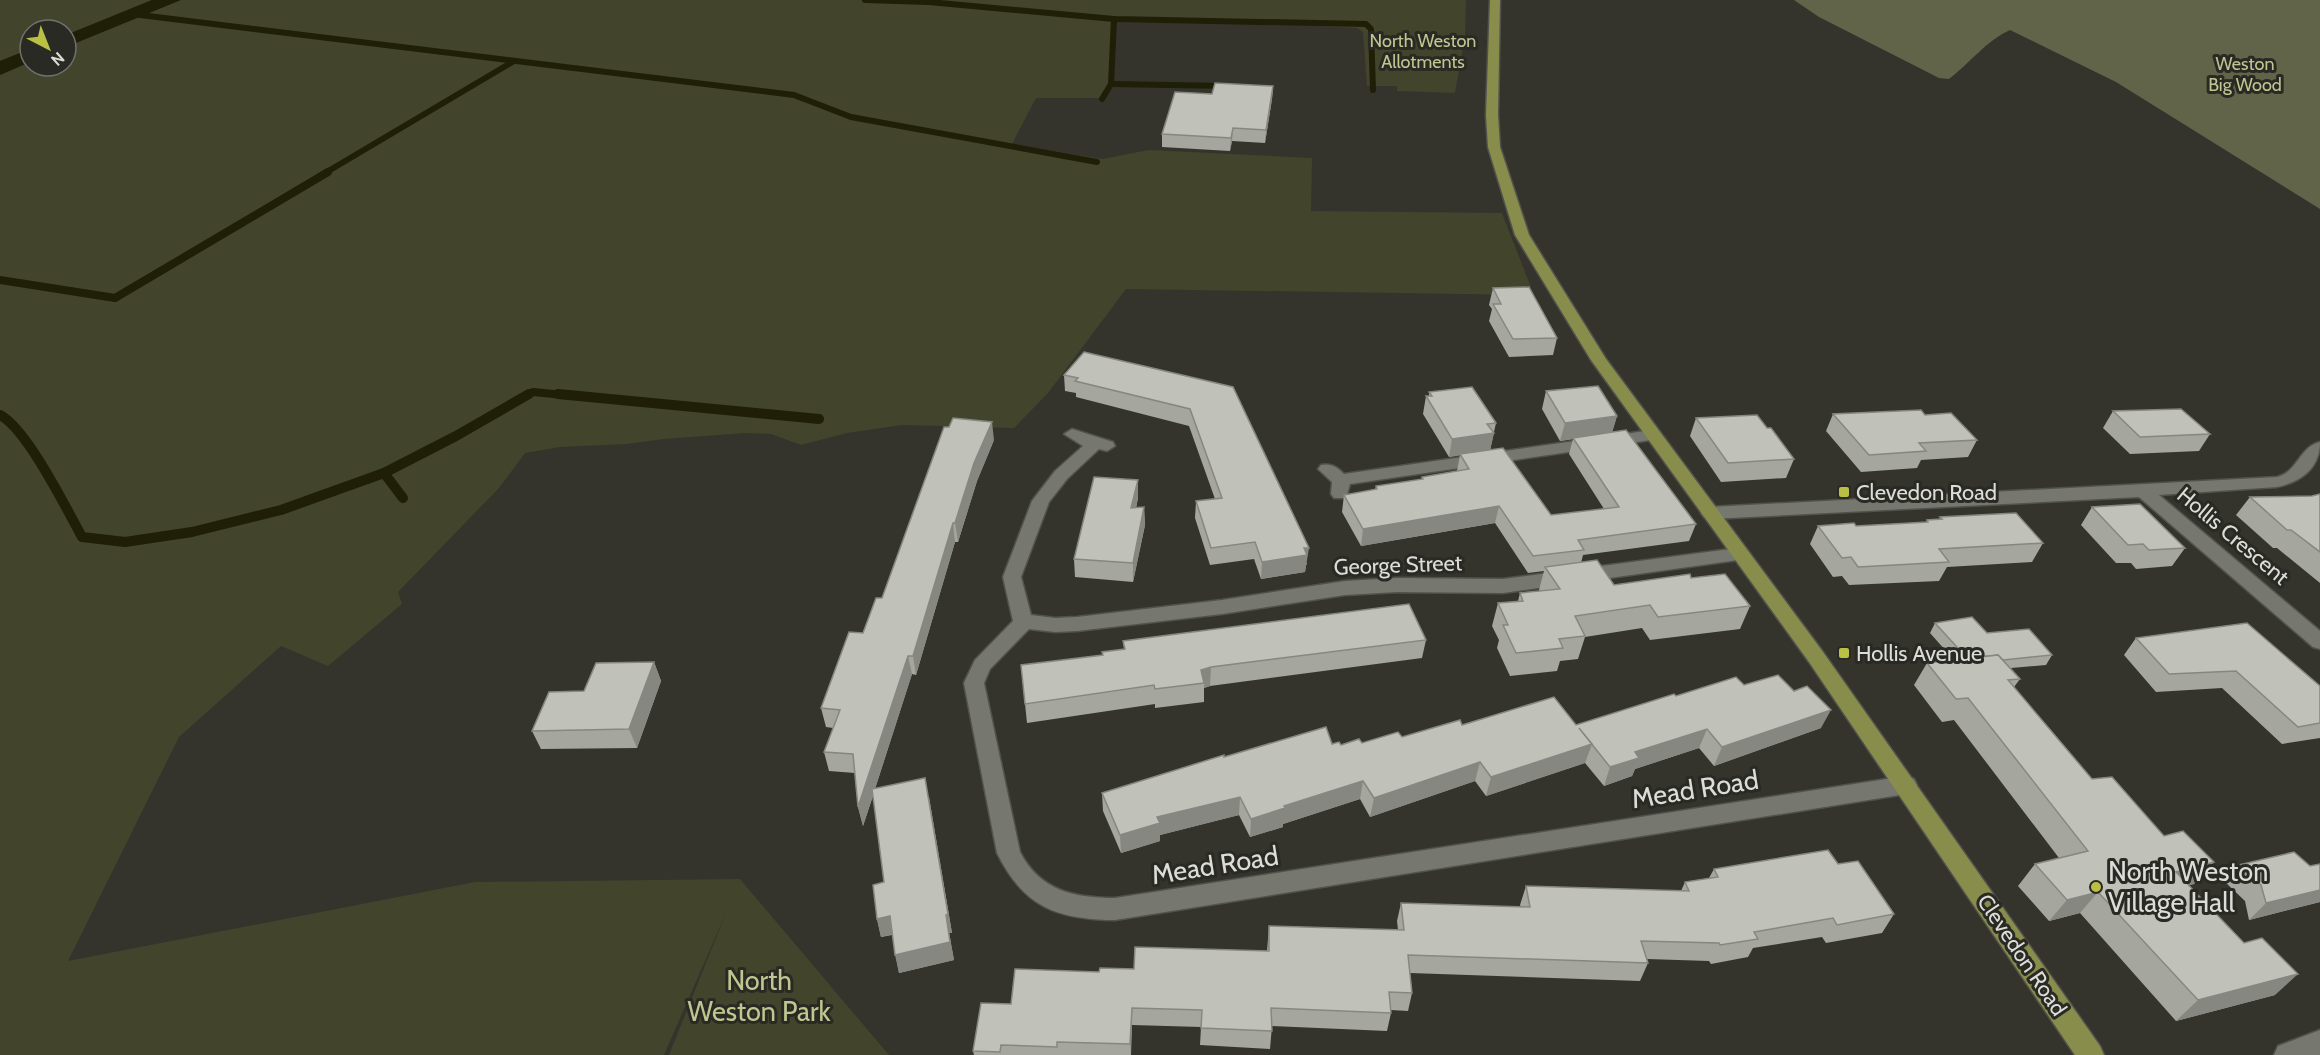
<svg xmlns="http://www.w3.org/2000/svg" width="2320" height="1055" viewBox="0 0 2320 1055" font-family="Cabin,sans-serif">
  <rect width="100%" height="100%" fill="#34342d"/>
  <g fill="#42442b">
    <path d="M0,0H152L66,35V30H30V49L0,61Z"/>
    <path d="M180,0H1466L1465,36L1455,93L1397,91V86H1367L1363,32L1357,28L1298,25L1114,22L1111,84L1103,98H1036L1012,144L1102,159L1149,150L1312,158L1311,211L1502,213L1534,295L1126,289L1048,393L1014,428L902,425L847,433L801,445L771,434L745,433L664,439L626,444L560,447L525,453L499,488L398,592L402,604L328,666L281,646L179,737L68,961L475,882L740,879L889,1055H669L726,913L664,1055H0V75L30,62V66H66V47Z"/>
  </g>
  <path fill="#616448" d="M1794,0H2320V209L2116,82L2010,30C1986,41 1970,63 1949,79L1939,78L1819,17Z"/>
  <g fill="#1e1f06">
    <path d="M152,0H181L66,47V35Z"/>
    <path d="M30,49V62L0,75V61Z"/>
  </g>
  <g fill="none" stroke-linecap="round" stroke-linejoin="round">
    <g stroke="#1e1f06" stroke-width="6">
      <path d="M865,0L929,2L1114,19L1366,24L1371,29L1373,90"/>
      <path d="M132,14L794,95L851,117L1097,162"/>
      <path d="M1111,84L1228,86"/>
      <path d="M1102,99L1111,84L1114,19"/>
      <path d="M325,173L514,61"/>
    </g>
    <g stroke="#1e1f06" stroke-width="8">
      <path d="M0,280L115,298L328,172"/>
      <path d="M526,396L533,392L574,396"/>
    </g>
    <g stroke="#1e1f06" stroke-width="10">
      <path d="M558,394L819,419"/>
      <path d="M0,415C27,429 66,508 82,537L125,542L192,532L281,510L384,473L456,436L529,394"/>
      <path d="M384,473L403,498"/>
    </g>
    <defs>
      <g id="minor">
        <path d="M1072,429L1113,442L1115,446L1107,451L1099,449L1067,479L1049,502L1021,577L1031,615L1055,618L1077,617L1222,600L1345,581L1397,578L1503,579L1738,548L1745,550L1747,554L1745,558L1738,560L1503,593L1397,592L1345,595L1222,614L1077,631L1055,632L1029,629L990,669L984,683L1020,852C1040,891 1075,898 1115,898L1906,776L1914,779L1917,785L1914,791L1906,794L1115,920C1056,919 1024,907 997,853L964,683L975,660L1013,621L1003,577L1032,501L1055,471L1083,446L1064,434Z"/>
        <path d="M1652,430L1658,431L1660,435L1658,439L1350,484L1346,498H1334L1331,494L1332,482L1318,469L1321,465C1331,463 1337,467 1344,474Z"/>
        <path d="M2320,442C2320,468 2301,482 2277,487L2159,495L2320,631V649L2313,647L2139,497L1710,519L1704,517L1701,513L1704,509L1710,507L2277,477C2298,472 2299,447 2320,442Z"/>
        <path d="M2320,1030V1055H2274L2278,1046Z"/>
      </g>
      <path id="major" d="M1490,0H1500L1498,115L1500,147L1529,235L1606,359L1823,652L2100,1046L2104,1055H2075L1809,662L1591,360L1515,235L1488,147L1486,115Z"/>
    </defs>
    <use href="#minor" stroke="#51524c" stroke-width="3"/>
    <use href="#major" stroke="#51524c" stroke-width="3"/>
    <use href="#minor" fill="#76776f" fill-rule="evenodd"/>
    <use href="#major" fill="#898d4b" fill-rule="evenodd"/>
  </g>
  <g fill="#a5a69e">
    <path d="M1273,86L1272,99L1265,143L1232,141L1230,151L1162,147V134L1212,94Z"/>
    <path d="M1493,288L1557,338L1553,355L1509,357L1489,321L1492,309L1489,305Z"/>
    <path d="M1064,375L1233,387L1307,564L1306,565L1305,572L1261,579L1254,559L1210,565L1195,518L1196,501L1215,499L1189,426L1076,397V393L1065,391Z"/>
    <path d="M1546,391L1617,416L1612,432L1696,524L1689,541L1583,555L1581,563L1614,585L1691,578L1750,606L1740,629L1650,640L1642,628L1585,637L1578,659L1560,661L1557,671L1510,676L1497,648L1499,640L1492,626L1498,603L1518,601L1520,593L1540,591L1539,590L1544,571L1528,573L1495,523L1361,546L1342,512L1344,495L1375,490L1376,486L1421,480L1422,477L1457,471L1460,455L1449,457L1423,414L1426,396H1429V392L1496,423L1490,450L1551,515L1604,509L1569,454L1573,439L1560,441L1542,409Z"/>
    <path d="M2113,411L2210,434L2199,451L2130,454L2103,428Z"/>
    <path d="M1833,414L1925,415L1977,440L1968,457L1921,460L1917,468L1861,472L1826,431Z"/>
    <path d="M1696,418L1767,428L1794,459L1786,478L1721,482L1690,436Z"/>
    <path d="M994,440L977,481L958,542H955L916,675L912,674L875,789L929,797L952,933H949L954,960L899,973L892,935L881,937L877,919L884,882L873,796L863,826L858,807L855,773L829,771L824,752L833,728L826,727L821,708L863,633Z"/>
    <path d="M1138,480V498L1136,508L1144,507L1145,525L1133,582L1075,577L1074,559Z"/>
    <path d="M2320,494V583L2277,548H2273L2236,515L2250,497L2312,496Z"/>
    <path d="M2092,507L2185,548L2172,566L2136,569L2131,563H2116L2081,525Z"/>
    <path d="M1940,517L2043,543L2032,562L1947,567L1939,581L1849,585L1842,576L1833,577L1810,544L1818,526H1856L1926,522L1927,520H1939Z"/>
    <path d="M1935,623L1987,633L2052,655L2046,665L2011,668L2020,679L2014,687L2092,779L2164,836L2214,862L2194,884L2189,885L2275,995L2176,1021L2080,913L2049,921L2018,886L2035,864L2059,858L1954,720L1942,722L1914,685L1927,663L1954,660L1930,633Z"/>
    <path d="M2136,638L2320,686V738L2282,744L2222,688L2156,692L2124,655Z"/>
    <path d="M1426,640L1422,658L1210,686L1204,688V702L1155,708V704L1027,723L1021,665L1102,655V652L1124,649L1123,641Z"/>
    <path d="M654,662L661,681L637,748L541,749L532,731L584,691Z"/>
    <path d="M1744,685L1821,728L1714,766L1699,748L1635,769L1632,776L1604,786L1585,763L1486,796L1475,781L1370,817L1360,799L1283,824V827L1250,837L1239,815L1160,835V841L1121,853L1103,811L1102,793L1224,757L1332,744L1341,745L1362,743L1402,737L1462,725H1576L1676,696Z"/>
    <path d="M1838,864L1894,914L1882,933L1826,943L1822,937L1753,948L1748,957L1711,964L1709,961L1647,959L1648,963L1640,981L1410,973L1412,993L1408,1011L1391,1010V1013L1387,1031L1272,1026L1270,1049L1200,1045L1201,1027L1132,1025L1131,1055H974L973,1051L1011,1004L1099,972L1134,969L1267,951L1269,926L1398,930L1397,921L1401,903L1521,907L1520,905L1526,886L1681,891L1685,882L1709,878L1714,869Z"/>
    <path d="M2320,864V902L2249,920L2245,901L2224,881L2239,865L2310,866Z"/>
  </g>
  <g fill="#868781">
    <path d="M1273,86L1272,99L1265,143L1266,130Z"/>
    <path d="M1233,128L1232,141L1230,151L1231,138Z"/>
    <path d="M1617,416L1612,433L1573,438V439L1560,441L1565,423Z"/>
    <path d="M992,422L994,440L977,481L958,542L955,523L974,463Z"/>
    <path d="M1494,433L1490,451L1449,457L1452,439Z"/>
    <path d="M1138,480V498L1132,527L1131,508Z"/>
    <path d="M1499,506L1495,523L1361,546L1363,529Z"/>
    <path d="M1144,507L1145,525L1133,582V563Z"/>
    <path d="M953,523L955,542L916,675L913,656Z"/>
    <path d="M1304,548H1309L1305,572L1261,579L1262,562Z"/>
    <path d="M908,656L912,674L863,826L858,807Z"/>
    <path d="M654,662L661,681L637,748L629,729Z"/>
    <path d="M1211,667L1210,686L1204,688V683L1201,670Z"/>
    <path d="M1831,710L1821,728L1714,766L1722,747Z"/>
    <path d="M1707,729L1699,748L1635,769L1632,776L1604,786L1610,767L1635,752Z"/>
    <path d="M1592,744L1585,763L1486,796L1491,777Z"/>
    <path d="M1480,762L1475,781L1370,817L1374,798Z"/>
    <path d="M925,778L952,933H949L954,960L899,973L895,955Z"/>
    <path d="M1363,781L1360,799L1283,824V827L1250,837L1251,819L1284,806Z"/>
    <path d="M1240,797L1239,815L1160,835V841L1121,853L1120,835L1157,817Z"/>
    <path d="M2214,862L2194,884L2157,893L2176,872Z"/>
    <path d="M2320,890V902L2249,920L2266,903Z"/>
    <path d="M2098,892L2080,913L2049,921L2067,900Z"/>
    <path d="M890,916L894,934L881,937L877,919Z"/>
    <path d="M2298,974L2275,995L2176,1021L2198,1000Z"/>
    <path d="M1132,1008V1025L1130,1055V1044Z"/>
  </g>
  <g fill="#c0c1b8" stroke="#868781" stroke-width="1.5">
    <path d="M1215,83L1273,86L1266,130L1233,128L1231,138L1162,134L1175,92L1212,94Z"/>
    <path d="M1529,287L1557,338L1513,339L1493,304H1501L1493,288Z"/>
    <path d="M1084,352L1233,387L1309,548H1304L1307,555L1262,562L1255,542L1211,548L1196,501L1222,498L1190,409L1075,381L1078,378L1064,375Z"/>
    <path d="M1598,386L1617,416L1565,423L1546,391Z"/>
    <path d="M1472,387L1496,423L1487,424L1494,433L1452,439L1426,396H1432L1429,392Z"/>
    <path d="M2181,409L2210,434L2140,437L2113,411Z"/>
    <path d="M1921,410L1925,415L1951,413L1977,440L1919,443L1926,451L1869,455L1833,414Z"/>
    <path d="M1757,415L1767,428H1771L1794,459L1728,463L1696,418Z"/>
    <path d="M953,418L992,422L974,463L955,523H953L913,656H908L858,807L853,754L824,752L840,710L821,708L849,632L863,633L876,598H882L944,427H949Z"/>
    <path d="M1626,430L1696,524L1578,540L1584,550L1533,556L1499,506L1363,529L1344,495L1377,489L1376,486L1423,479L1422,477L1469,469L1460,454L1503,448L1551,515L1619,507L1573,438Z"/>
    <path d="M1094,477L1138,480L1131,508L1144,507L1133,563L1074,559Z"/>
    <path d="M2320,494V552L2291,530H2287L2250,497L2312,496Z"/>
    <path d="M2140,504L2185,548L2149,550L2143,544L2128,545L2092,507Z"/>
    <path d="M2016,513L2043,543L1939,549L1949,562L1858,567L1851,557L1842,558L1818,526L1854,523L1856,526L1928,522L1927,520L1942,519L1940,517Z"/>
    <path d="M1597,560L1614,585L1690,574L1691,578L1725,574L1750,606L1658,617L1650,605L1575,616L1585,636L1559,639L1563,648L1516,653L1503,625H1508L1498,603L1523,601L1520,593L1560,589L1545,567Z"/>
    <path d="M1409,604L1426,640L1211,667L1201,670L1204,683L1155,689L1154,685L1025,704L1021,665L1103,655L1102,652L1125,649L1123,641Z"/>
    <path d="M1972,617L1987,633L2029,629L2052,655L2003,660L1998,655L1967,658L1935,623Z"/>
    <path d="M2247,623L2320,686V723L2298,727L2236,671L2169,674L2136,638Z"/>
    <path d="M1998,655L2020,679L2008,680L2092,779L2112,777L2164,836L2183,831L2214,862L2176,872L2244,943L2262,938L2298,974L2198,1000L2098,892L2067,900L2035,864L2088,851L1968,698L1956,699L1927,663Z"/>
    <path d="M654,662L629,729L532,731L549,692L584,691L596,663Z"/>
    <path d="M1778,675L1794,691L1807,686L1831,710L1722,747L1707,729L1635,752L1639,758L1610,767L1579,728L1592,744L1491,777L1480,762L1374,798L1363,781L1284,806L1285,808L1251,819L1240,797L1157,817L1160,823L1120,835L1102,793L1224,755V757L1326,727L1332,744L1339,742L1341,745L1359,739L1362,743L1398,732L1402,737L1460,720L1462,725L1554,697L1576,725L1674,694L1676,696L1736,677L1744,685Z"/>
    <path d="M925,778L948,914L946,915L950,942L895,955L890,916L877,919L873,885L884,882L872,789Z"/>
    <path d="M1828,850L1838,864L1858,861L1894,914L1837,925L1833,918L1754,932L1758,939L1720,945L1719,943L1641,941L1648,963L1408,955L1412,993L1389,992L1391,1013L1271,1008L1272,1031L1201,1028L1202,1010L1132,1008L1130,1044L1057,1042V1047L1001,1045L1000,1052L973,1051L981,1003L1011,1004L1015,969L1099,972L1100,968L1134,969L1135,947L1269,951V926L1404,930L1401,903L1530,907L1526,886L1689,891L1685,882L1718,877L1714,869Z"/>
    <path d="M2294,852L2310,866L2320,864V890L2266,903L2261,885L2239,865Z"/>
  </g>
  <g fill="#bac045" stroke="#2a2a24" stroke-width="2">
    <rect x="1838" y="486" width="12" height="12" rx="3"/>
    <rect x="1838" y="647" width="12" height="12" rx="3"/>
    <circle cx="2096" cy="887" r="6"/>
  </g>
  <g text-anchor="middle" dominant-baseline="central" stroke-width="6" stroke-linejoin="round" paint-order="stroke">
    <g font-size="18" fill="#c1c690" stroke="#2a2a24">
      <text x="1423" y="41">North Weston<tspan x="1423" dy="21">Allotments</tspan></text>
      <text x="2245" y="64">Weston<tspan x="2245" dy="21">Big Wood</tspan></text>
    </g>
    <g font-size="22" fill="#dcddd8" stroke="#2a2a24" text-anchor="start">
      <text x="1856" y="492">Clevedon Road</text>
      <text x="1856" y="653">Hollis Avenue</text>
    </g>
    <g font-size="22" fill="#dcddd8" stroke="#2a2a24">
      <text transform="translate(2233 536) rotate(40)">Hollis Crescent</text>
      <text transform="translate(1398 565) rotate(-2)">George Street</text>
      <text transform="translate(2022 955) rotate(56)">Clevedon Road</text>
    </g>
    <g font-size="27" fill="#dcddd8" stroke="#2a2a24">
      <text transform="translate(1695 789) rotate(-9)">Mead Road</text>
      <text transform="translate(1215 865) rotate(-9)">Mead Road</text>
    </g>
    <g font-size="27" fill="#dcddd8" stroke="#2a2a24" text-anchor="start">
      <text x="2108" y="871">North Weston<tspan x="2108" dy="31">Village Hall</tspan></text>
    </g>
    <g font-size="27" fill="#c1c690" stroke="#2a2a24">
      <text x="759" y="980">North<tspan x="759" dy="31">Weston Park</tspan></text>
    </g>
  </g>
  <g transform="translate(48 48) rotate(138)"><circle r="28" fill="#2a2a24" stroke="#71726c" stroke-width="1.5"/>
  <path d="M0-4.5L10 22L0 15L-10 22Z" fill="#bac045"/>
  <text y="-9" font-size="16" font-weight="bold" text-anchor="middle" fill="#dcddd8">N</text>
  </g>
</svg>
